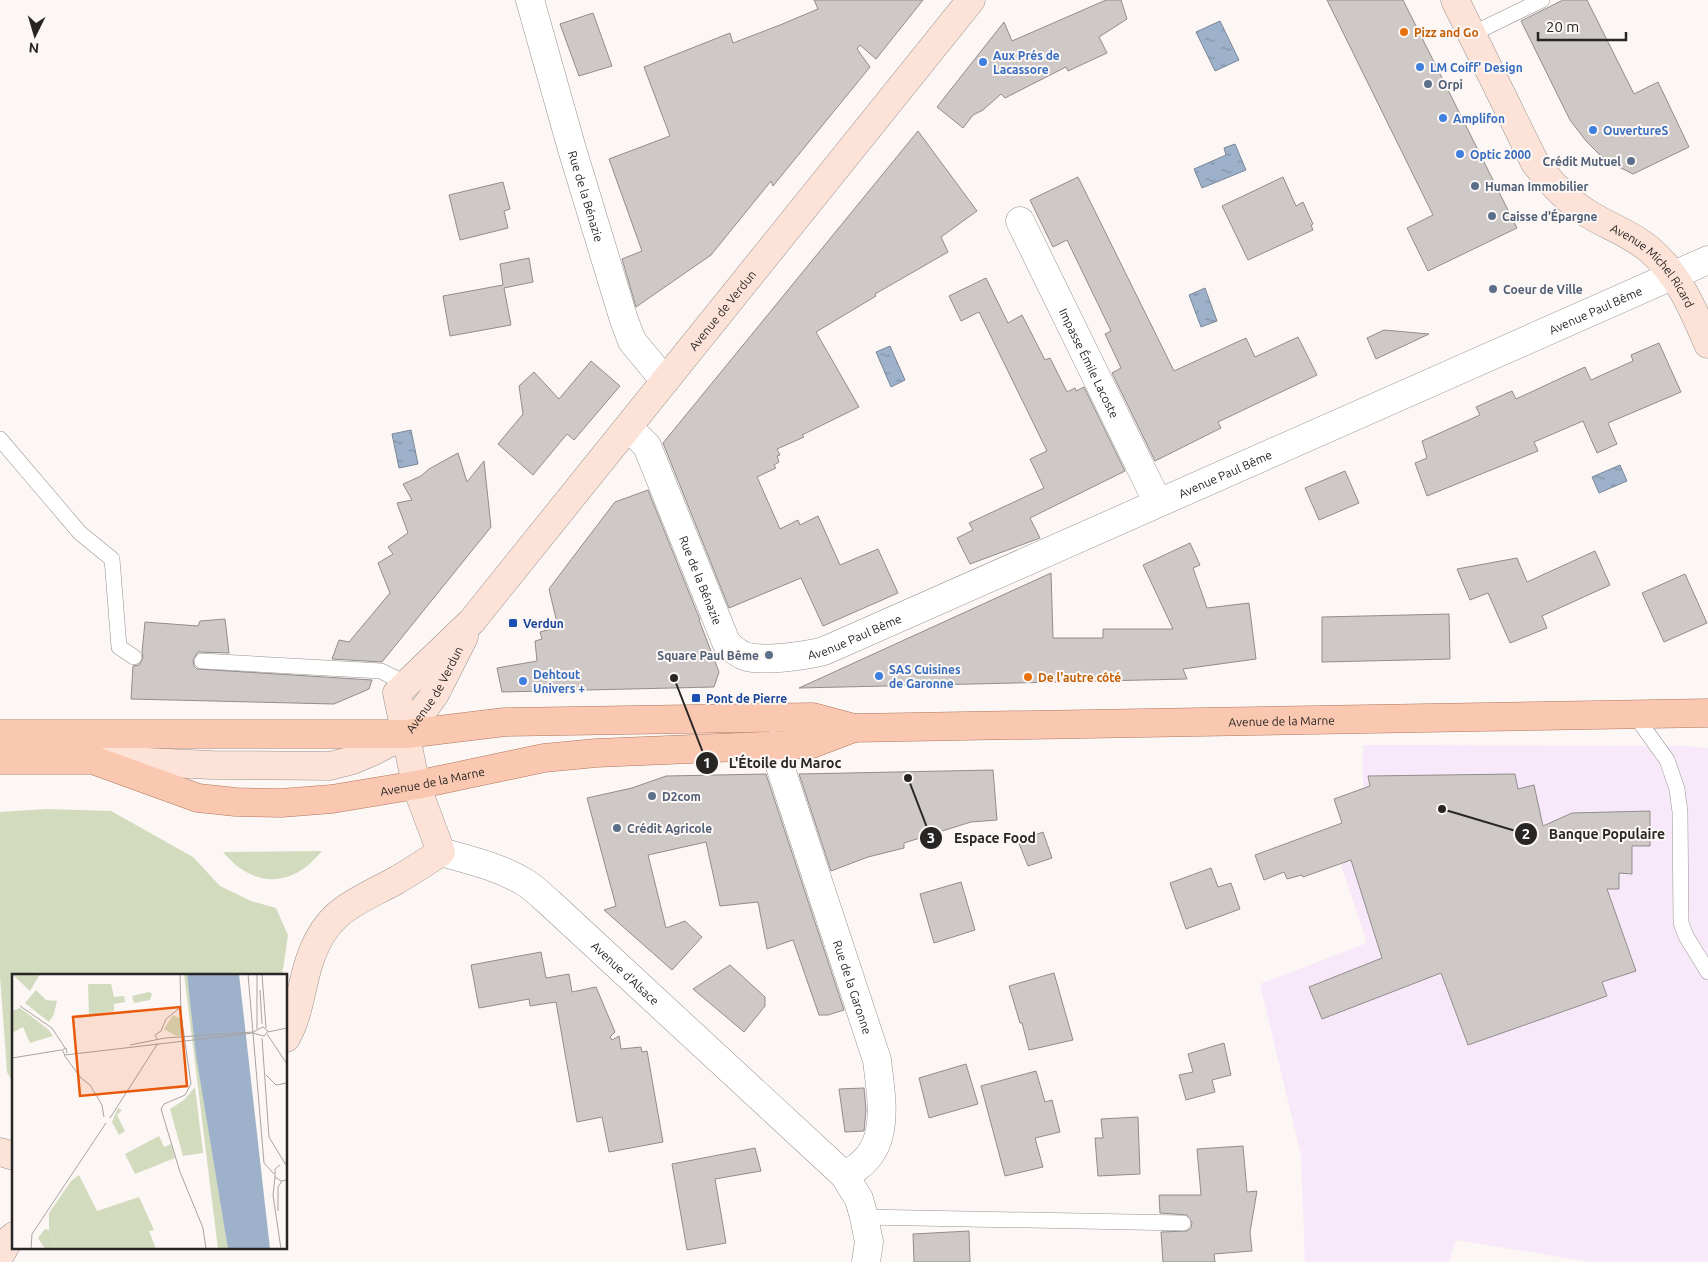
<svg xmlns="http://www.w3.org/2000/svg" width="1708" height="1262" viewBox="0 0 1708 1262" font-family="Ubuntu,sans-serif">
  <defs>
    <pattern id="water-ripples" width="26" height="14" patternUnits="userSpaceOnUse" patternTransform="scale(1.25)"><rect width="26" height="14" fill="#9eb1ca"/><path d="M2 4q2-2 4 0t4 0M15 11q2-2 4 0t4 0" fill="none" stroke="#8190a4"/></pattern>
  </defs>
  <rect width="100%" height="100%" fill="#fcf6f4"/>
  <path fill="#f7e8fa" d="M1363,745L1686,746L1708,748V1262H1591L1456,1240L1449,1262H1305L1301,1155L1260,984L1367,943L1337,853L1363,789Z"/>
  <g fill="#d3dbbf">
    <path d="M47,809L111,811L193,857L220,886L251,901L276,908L288,935L282,976H14V1085L7,1072L0,976V812Z"/>
    <path d="M322,851C292,888 254,889 223,852Z"/>
  </g>
  <g fill="url(#water-ripples)" stroke="#7b8798">
    <path d="M1220,21L1239,60L1215,71L1196,32Z"/>
    <path d="M1235,144L1246,170L1202,188L1194,169L1226,155L1224,148Z"/>
    <path d="M1205,288L1217,321L1201,327L1189,295Z"/>
    <path d="M890,346L905,380L891,387L876,352Z"/>
    <path d="M411,430L418,464L399,468L392,434Z"/>
    <path d="M1620,465L1627,481L1599,493L1592,477Z"/>
  </g>
  <g fill="#cec8c6" stroke="#928d8b">
    <path d="M814,0H923L876,59L860,45L857,49L870,67L773,186L771,181L711,255L636,307L622,259L642,251L609,159L670,136L644,67L730,33L733,43L780,25L818,9Z"/>
    <path d="M1106,0H1121L1127,19L1099,37L1107,53L1068,71L1066,67L1005,98L1001,94L983,110L973,115L963,128L937,107L1004,22L1012,41Z"/>
    <path d="M1327,0H1403L1517,228L1428,271L1407,228L1433,215Z"/>
    <path d="M1563,0H1587L1634,94L1658,82L1689,147L1633,174L1615,165L1599,154L1586,141L1570,120L1521,21Z"/>
    <path d="M593,13L612,66L579,76L560,24Z"/>
    <path d="M918,131L977,211L941,237L948,252L875,294L876,296L816,332L859,407L802,435L804,437L777,449L780,455L777,456L779,462L774,465L776,468L757,477L780,529L798,520L800,525L818,516L840,565L878,549L898,593L823,626L801,578L729,608L663,443Z"/>
    <path d="M1078,177L1174,371L1246,338L1255,357L1298,337L1317,375L1218,422L1221,428L1155,461L1112,373L1121,368L1105,334L1111,331L1067,240L1053,247L1030,200Z"/>
    <path d="M1283,177L1296,206L1303,202L1313,224L1311,225L1313,230L1248,260L1222,206Z"/>
    <path d="M503,182L510,209L504,211L508,228L460,240L449,195Z"/>
    <path d="M529,258L533,282L504,288L511,325L450,336L443,296L503,285L500,264Z"/>
    <path d="M986,278L1008,323L1022,315L1045,360L1050,358L1067,392L1075,388L1076,391L1084,387L1125,471L1030,518L1040,538L970,564L957,538L973,530L969,523L1044,488L1030,459L1047,451L979,312L961,321L949,296Z"/>
    <path d="M1384,330L1429,334L1376,359L1367,338Z"/>
    <path d="M1659,343L1681,392L1608,423L1617,444L1597,453L1583,421L1534,442L1538,451L1427,496L1415,463L1427,458L1422,441L1480,415L1476,407L1512,391L1516,399L1585,367L1591,380L1633,361L1631,355Z"/>
    <path d="M591,361L620,386L574,440L567,434L533,475L498,444L523,414L519,386L534,372L559,399Z"/>
    <path d="M458,453L467,482L484,461L491,527L382,662L332,659L339,640L349,642L390,593L378,563L393,554L388,547L408,533L397,503L412,500L403,484L421,476L429,469Z"/>
    <path d="M1345,471L1359,503L1319,520L1305,488Z"/>
    <path d="M648,490L700,620H699L719,672L714,687L502,692L497,668L537,661L535,641L542,639L540,632L558,627L549,589L570,561L615,502Z"/>
    <path d="M1190,543L1200,565L1193,568L1207,608L1249,603L1256,659L1183,669L1187,679L799,688L1051,573L1053,638H1103V629H1173L1143,565Z"/>
    <path d="M1595,551L1610,585L1542,616L1547,628L1510,643L1488,593L1470,600L1457,569L1517,558L1527,582Z"/>
    <path d="M1685,574L1707,623L1664,642L1642,593Z"/>
    <path d="M1449,614L1450,659L1322,662V617Z"/>
    <path d="M225,619L229,653L198,652L193,660L194,666L197,669L372,680L369,689L334,704L131,699L133,666L139,665L143,658L142,652L145,622L198,626L200,621Z"/>
    <path d="M993,770L997,820L971,822L904,843V848L868,857L831,871L799,774Z"/>
    <path d="M766,774L844,1010L828,1015H819L793,940L767,949L758,902L720,906L706,842L648,855L666,928L685,921L702,937L672,970L604,910L616,906L587,798L632,788L666,776Z"/>
    <path d="M1515,774L1518,789L1534,785L1543,826L1572,813L1650,811V846H1632V874L1619,873V889H1607L1636,971L1602,982L1607,996L1468,1045L1441,973L1322,1019L1309,987L1382,958L1351,860L1303,877L1302,875L1287,879L1284,872L1264,880L1255,855L1342,823L1334,799L1370,786L1368,776Z"/>
    <path d="M1043,832L1052,858L1028,866L1018,841Z"/>
    <path d="M1211,868L1218,887L1231,883L1240,909L1186,929L1170,883Z"/>
    <path d="M961,882L975,930L934,943L920,894Z"/>
    <path d="M541,952L546,978L569,974L572,992L596,987L615,1032L610,1037L612,1040L619,1036L621,1049L641,1047L642,1052L647,1051L663,1142L609,1152L602,1117L577,1122L556,1002L530,1006L529,999L479,1008L471,965Z"/>
    <path d="M730,965L765,997V1006L744,1032L693,989Z"/>
    <path d="M1054,973L1073,1040L1029,1050L1022,1023H1020L1009,986Z"/>
    <path d="M1224,1043L1231,1075L1212,1080L1215,1092L1186,1100L1179,1075L1193,1072L1188,1054Z"/>
    <path d="M966,1064L978,1104L929,1118L919,1078Z"/>
    <path d="M1036,1071L1045,1102L1052,1100L1060,1132L1035,1138L1043,1167L1005,1176L981,1086Z"/>
    <path d="M864,1088L866,1110L864,1131L845,1132L839,1089Z"/>
    <path d="M1138,1117L1140,1174L1098,1176L1095,1138H1103L1101,1119Z"/>
    <path d="M1243,1146L1247,1192L1257,1191L1250,1232L1252,1251L1214,1254L1215,1262H1163L1161,1232L1187,1231L1191,1228L1192,1223L1187,1215L1160,1213L1159,1195H1201L1197,1149Z"/>
    <path d="M755,1148L761,1171L715,1179L726,1243L687,1250L672,1164Z"/>
    <path d="M969,1231L970,1262H914L913,1234Z"/>
  </g>
  <g fill="none" stroke-linecap="round" stroke-linejoin="round">
    <defs>
      <g id="lane">
        <path d="M1472,34L1542,0"/>
        <path d="M0,439L80,533L112,559L119,647L134,657"/>
        <path d="M202,661L381,671L405,683"/>
        <path d="M1634,714L1667,760L1677,789L1680,812L1681,923L1686,936L1708,972"/>
        <path d="M864,1217L1183,1223"/>
      </g>
      <g id="street">
        <path id="s1" d="M530,0L572,149L624,320L632,341L665,381"/>
        <path id="s2" d="M1020,221L1158,503"/>
        <path id="s3" d="M629,428L647,446L726,642C733,650 742,657 753,658C772,660 805,656 824,651L1708,260"/>
        <path id="s4" d="M773,745L877,1060C882,1104 893,1153 844,1175"/>
        <path id="s5" d="M441,852C470,860 500,867 526,883C535,889 543,897 551,904L844,1175L859,1199L864,1217L869,1242L866,1262"/>
      </g>
      <g id="secondary">
        <path id="s6" d="M1455,0L1535,163C1550,182 1566,200 1587,213C1607,226 1632,234 1650,250C1679,275 1693,309 1708,344"/>
        <path id="s7" d="M102,760L212,765L330,766L353,760L374,751L406,734L435,694L464,637"/>
        <path id="s8" d="M286,1038C301,1012 301,981 312,954C329,909 357,902 395,881C411,872 426,862 441,852L416,785L397,693L472,621L971,0"/>
        <path d="M0,1152L14,1156"/>
        <path d="M0,1255L8,1241L14,1236"/>
      </g>
      <g id="primary">
        <path id="s9" d="M0,734H406L505,722L813,717L854,728L1708,713"/>
        <path id="s10" d="M0,760H93L198,798L236,802L281,803L332,799L416,785L544,758L596,753L812,744L854,728"/>
      </g>
    </defs>
    <use href="#lane" stroke="#989391" stroke-width="16"/>
    <use href="#street" stroke="#989391" stroke-width="29"/>
    <use href="#secondary" stroke="#989391" stroke-width="29"/>
    <use href="#primary" stroke="#af775d" stroke-width="29"/>
    <use href="#lane" stroke="#fff" stroke-width="15"/>
    <use href="#street" stroke="#fff" stroke-width="28"/>
    <use href="#secondary" stroke="#fde3d7" stroke-width="28"/>
    <use href="#primary" stroke="#fac7b0" stroke-width="28"/>
  </g>
  <g fill="#e8710a" stroke="#fcf6f4" stroke-width="2">
    <circle cx="1404" cy="32" r="5"/>
    <circle cx="1028" cy="677" r="5"/>
  </g>
  <g fill="#3f7fe0" stroke="#fcf6f4" stroke-width="2">
    <circle cx="983" cy="62" r="5"/>
    <circle cx="1420" cy="67" r="5"/>
    <circle cx="1443" cy="118" r="5"/>
    <circle cx="1593" cy="130" r="5"/>
    <circle cx="1460" cy="154" r="5"/>
    <circle cx="879" cy="676" r="5"/>
    <circle cx="523" cy="681" r="5"/>
  </g>
  <g fill="#5c6f8a" stroke="#fcf6f4" stroke-width="2">
    <circle cx="1428" cy="84" r="5"/>
    <circle cx="1631" cy="161" r="5"/>
    <circle cx="1475" cy="186" r="5"/>
    <circle cx="1492" cy="216" r="5"/>
    <circle cx="1493" cy="289" r="5"/>
    <circle cx="769" cy="655" r="5"/>
    <circle cx="652" cy="796" r="5"/>
    <circle cx="617" cy="828" r="5"/>
  </g>
  <g fill="#1a4fb4" stroke="#fcf6f4" stroke-width="2">
    <rect x="508" y="618" width="10" height="10" rx="2.5"/>
    <rect x="691" y="693" width="10" height="10" rx="2.5"/>
  </g>
  <g text-anchor="middle" dominant-baseline="central" stroke-width="4" stroke-linejoin="round" paint-order="stroke">
    <g font-size="12" font-weight="bold" fill="#c56008" stroke="#fcf6f4" text-anchor="start">
      <text x="1414" y="32">Pizz and Go</text>
      <text x="1038" y="677">De l'autre côté</text>
    </g>
    <g font-size="12" font-weight="bold" fill="#366cbe" stroke="#fcf6f4" text-anchor="start">
      <text x="993" y="55">Aux Prés de<tspan x="993" dy="14">Lacassore</tspan></text>
      <text x="1430" y="67">LM Coiff' Design</text>
      <text x="1453" y="118">Amplifon</text>
      <text x="1603" y="130">OuvertureS</text>
      <text x="1470" y="154">Optic 2000</text>
      <text x="889" y="669">SAS Cuisines<tspan x="889" dy="14">de Garonne</tspan></text>
      <text x="533" y="674">Dehtout<tspan x="533" dy="14">Univers +</tspan></text>
    </g>
    <g font-size="12" font-weight="bold" fill="#4e5e75" stroke="#fcf6f4" text-anchor="start">
      <text x="1438" y="84">Orpi</text>
      <text x="1621" y="161" text-anchor="end">Crédit Mutuel</text>
      <text x="1485" y="186">Human Immobilier</text>
      <text x="1502" y="216">Caisse d'Épargne</text>
      <text x="1503" y="289">Coeur de Ville</text>
      <text x="759" y="655" text-anchor="end">Square Paul Bême</text>
      <text x="662" y="796">D2com</text>
      <text x="627" y="828">Crédit Agricole</text>
    </g>
    <g font-size="12" fill="#282625" stroke="#fcf6f4">
      <text stroke="none"><textPath href="#s1" startOffset="204">Rue de la Bénazie</textPath></text>
      <text stroke="none"><textPath href="#s6" startOffset="340">Avenue Michel Ricard</textPath></text>
      <text stroke="none"><textPath href="#s8" startOffset="925">Avenue de Verdun</textPath></text>
      <text stroke="none"><textPath href="#s3" startOffset="1184">Avenue Paul Bême</textPath></text>
      <text stroke="none"><textPath href="#s2" startOffset="158">Impasse Émile Lacoste</textPath></text>
      <text stroke="none"><textPath href="#s3" startOffset="779">Avenue Paul Bême</textPath></text>
      <text stroke="none"><textPath href="#s3" startOffset="170">Rue de la Bénazie</textPath></text>
      <text stroke="none"><textPath href="#s3" startOffset="374">Avenue Paul Bême</textPath></text>
      <text stroke="none"><textPath href="#s7" startOffset="364">Avenue de Verdun</textPath></text>
      <text stroke="none"><textPath href="#s9" startOffset="1284">Avenue de la Marne</textPath></text>
      <text stroke="none"><textPath href="#s10" startOffset="441">Avenue de la Marne</textPath></text>
      <text stroke="none"><textPath href="#s5" startOffset="225">Avenue d'Alsace</textPath></text>
      <text stroke="none"><textPath href="#s4" startOffset="255">Rue de la Garonne</textPath></text>
    </g>
    <g font-size="12" font-weight="bold" fill="#164399" stroke="#fcf6f4" text-anchor="start">
      <text x="523" y="623">Verdun</text>
      <text x="706" y="698">Pont de Pierre</text>
    </g>
  </g>
  <g transform="translate(12 974)">
    <rect width="275" height="275" fill="#fcf6f4"/>
    <path d="M0,0H28L18,17ZM76,10H99L102,23L112,22L113,28L102,30V37L77,41ZM24,16L34,26L45,27L42,40L37,48L13,29ZM8,34L36,55L41,62L18,69L11,53L0,59V37ZM161,41L169,45L171,61L164,62L152,55ZM183,113L191,179L171,182L158,135L172,126ZM106,134L110,136L105,141L113,157L107,161L100,148ZM147,162L152,173L159,170L163,184L123,200L113,180ZM67,201L85,237L127,223L142,256L137,257L144,275H45L37,256V239L59,207Z" fill="#d3dbbf"/>
    <path d="M172,0H175L216,275H206ZM137,18L140,20L138,26L122,29L120,22ZM33,255L37,256L45,275H33L26,264Z" fill="#d3dbbf"/>
    <path d="M175,0H227L258,275H216L184,81Z" fill="#9eb1ca"/>
    <path fill="none" stroke="#a7a3a1" stroke-width="1" d="M168,0L169,40L179,110L173,121L152,130L149,135L168,198L191,254L194,275M236,0L252,189L262,200M245,0V55M250,0L254,54M248,16L250,50M8,32L40,54L53,74M256,58L275,54M255,60L275,90M250,64L257,163L274,191M145,65L143,61L149,57L154,45L169,33M55,79L54,74L50,76L53,81L241,59L252,62L256,57L251,53L241,58L153,64L118,71M52,81L69,104L78,111L90,131L92,143M0,84L49,76M254,101L264,111L275,109M98,144L146,69M268,191L263,195V203L269,207L275,206M263,203L261,221L269,275M266,237V213L270,207M19,275L20,260L94,149"/>
    <path fill="#e8590c" fill-opacity="0.15" stroke="#e8590c" stroke-width="2.5" d="M168,33L175,112L68,122L61,43Z"/>
    <rect width="275" height="275" fill="none" stroke="#282625" stroke-width="2.5"/>
  </g>
  <path fill="none" stroke="#282625" stroke-width="2" d="M674 678L707 763M1442 809L1526 834M908 778L931 838"/>
  <g fill="#282625" stroke="#fcf6f4" stroke-width="2">
    <circle cx="674" cy="678" r="5"/>
    <circle cx="1442" cy="809" r="5"/>
    <circle cx="908" cy="778" r="5"/>
    <circle cx="707" cy="763" r="12"/>
    <circle cx="1526" cy="834" r="12"/>
    <circle cx="931" cy="838" r="12"/>
  </g>
  <g font-size="15" text-anchor="middle" font-weight="bold" fill="#fff">
    <text x="707" y="768">1</text>
    <text x="1526" y="839">2</text>
    <text x="931" y="843">3</text>
  </g>
  <g font-size="14" text-anchor="middle" font-weight="bold" fill="#282625" stroke="#fcf6f4" stroke-width="4" stroke-linejoin="round" paint-order="stroke">
    <text x="785" y="768">L'Étoile du Maroc</text>
    <text x="1607" y="839">Banque Populaire</text>
    <text x="995" y="843">Espace Food</text>
  </g>
  <g transform="translate(35 35) rotate(185)" stroke="#fcf6f4" stroke-width="4" paint-order="stroke">
  <path d="M0-4L9 19L0 12L-9 19Z" fill="#282625"/>
  <text y="-8" font-size="14" font-weight="bold" text-anchor="middle" fill="#282625">N</text>
  </g>
  <path d="M1538 32v8h88v-8" fill="none" stroke="#282625" stroke-width="2.5"/>
  <text x="1546" y="32" font-size="15" fill="#282625" stroke="#fcf6f4" stroke-width="4" paint-order="stroke">20 m</text>
</svg>
